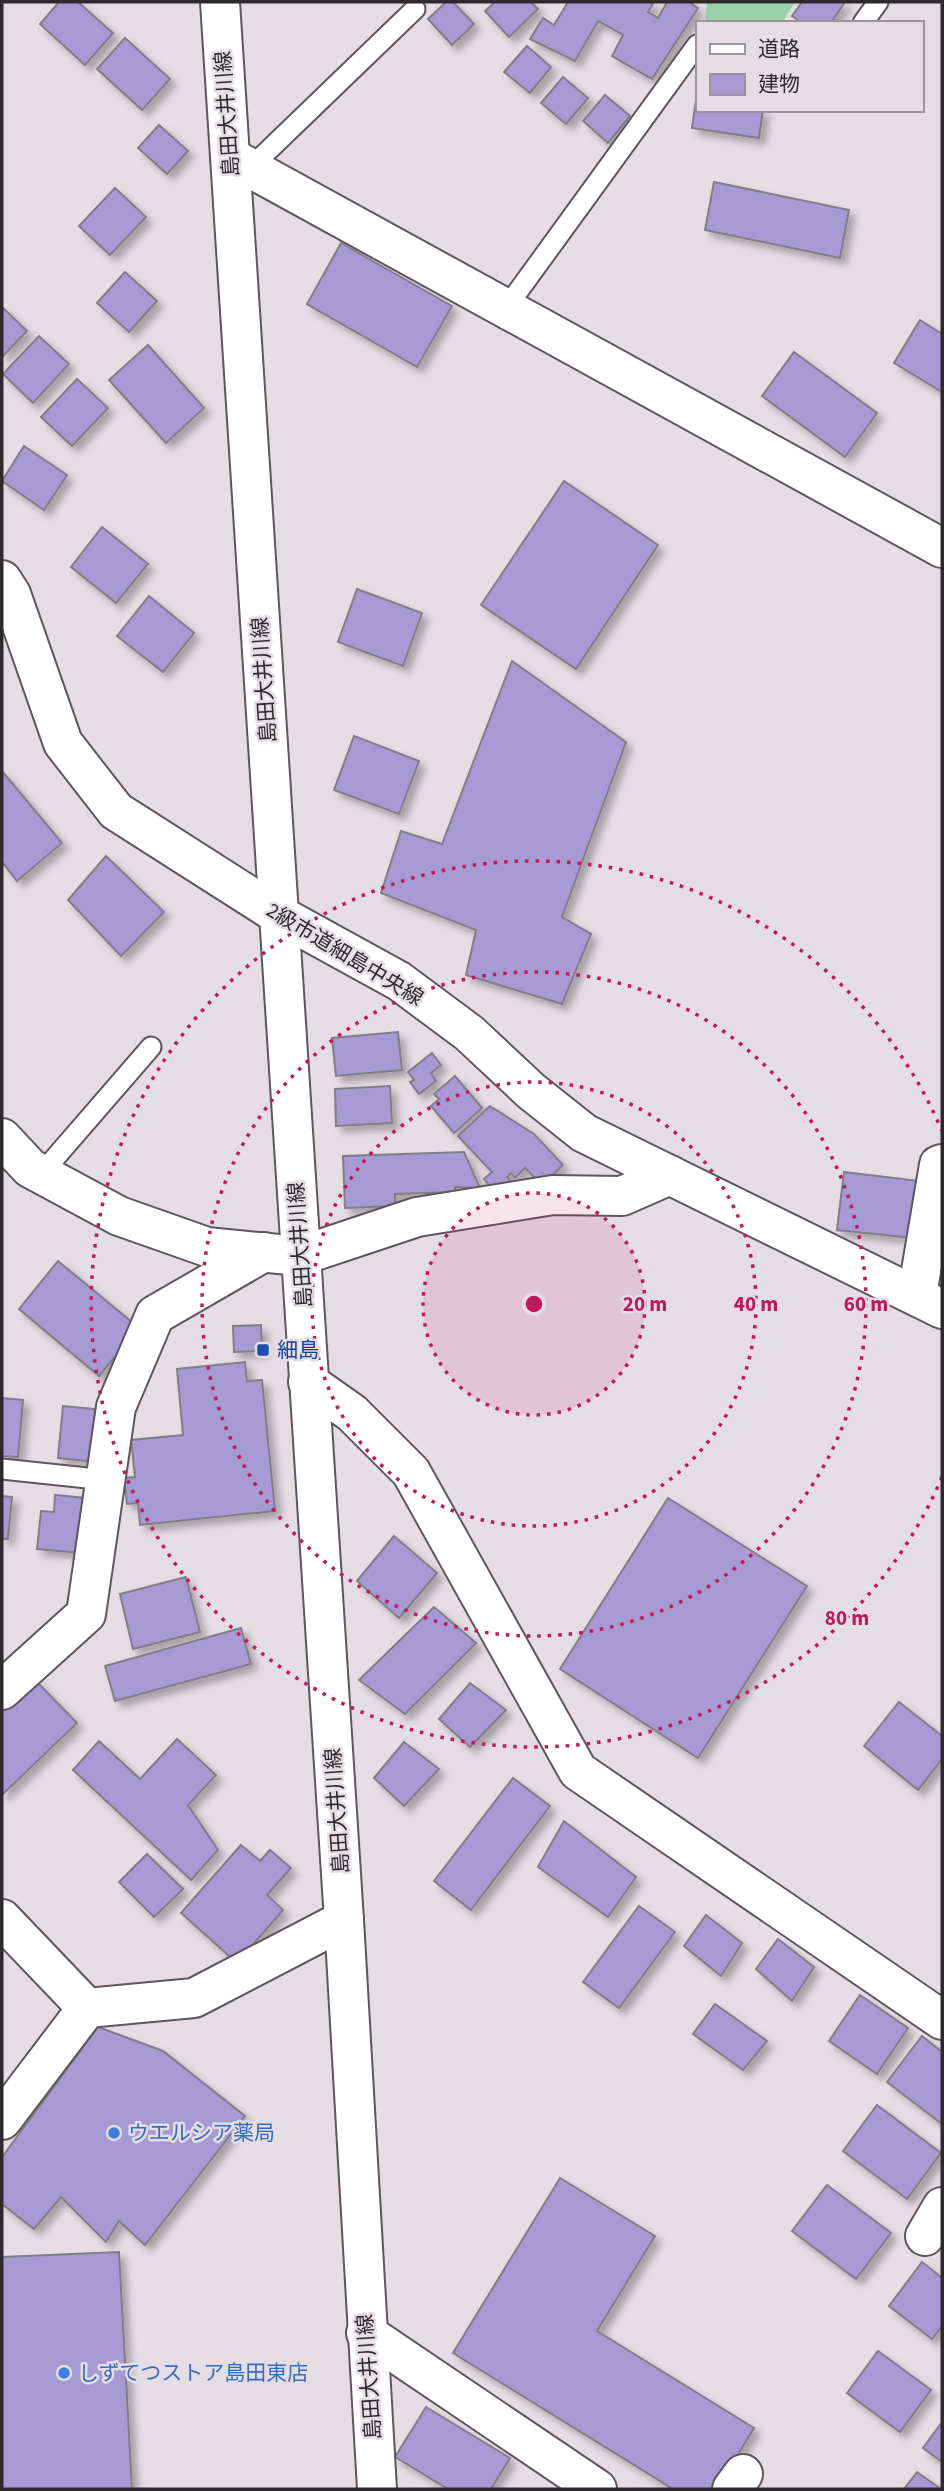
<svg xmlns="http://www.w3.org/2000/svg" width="944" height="2491" viewBox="0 0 944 2491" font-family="'Source Sans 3','Noto Sans JP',sans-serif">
  <defs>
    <filter id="shadow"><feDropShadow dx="6" dy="6" stdDeviation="3.5" flood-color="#0004"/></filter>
  </defs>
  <rect width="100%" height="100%" fill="#e5dde4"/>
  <path fill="#9bd3a8" d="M707,2H795L782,23H713L705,19Z"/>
  <g fill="#a69ad5" stroke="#7f7e86" stroke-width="2" filter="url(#shadow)">
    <path d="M59,2H78L113,33L85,65L40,24Z"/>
    <path d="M446,2H453L474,24L452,45L428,19Z"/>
    <path d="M495,2H531L538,9L509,37L485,11Z"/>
    <path d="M568,2H654L648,12L658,18L667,2H689L698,8L652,79L612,56L623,35L598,21L575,61L530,39L543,18L554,25Z"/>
    <path d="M802,2H845L831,23H802L792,16Z"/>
    <path d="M125,38L170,79L142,110L97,69Z"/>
    <path d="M527,46L551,67L530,93L504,72Z"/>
    <path d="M563,77L588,98L566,124L541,103Z"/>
    <path d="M697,93V110H763L759,138L692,128Z"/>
    <path d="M605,95L630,116L608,143L583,121Z"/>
    <path d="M159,125L188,151L167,174L138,148Z"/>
    <path d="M714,182L849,210L840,258L705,230Z"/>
    <path d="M115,188L146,217L110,255L79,226Z"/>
    <path d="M341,243L452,306L417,367L307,304Z"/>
    <path d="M125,272L157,301L129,332L97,303Z"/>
    <path d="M2,307L27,331L2,357Z"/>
    <path d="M920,320L942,334V392L894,363Z"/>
    <path d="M39,336L69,364L33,403L3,374Z"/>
    <path d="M148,345L204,408L166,443L109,380Z"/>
    <path d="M794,352L877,413L845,457L762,396Z"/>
    <path d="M77,379L108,408L72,446L41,417Z"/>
    <path d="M24,446L67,475L44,510L2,481Z"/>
    <path d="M564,481L658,545L576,669L481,605Z"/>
    <path d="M102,527L148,564L116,603L71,567Z"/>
    <path d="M357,589L422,613L403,666L338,642Z"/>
    <path d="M149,596L194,633L163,672L117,636Z"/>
    <path d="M512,661L626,742L562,917L591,934L562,1004L466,975L476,930L381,893L401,831L442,844Z"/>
    <path d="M354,736L419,761L399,814L334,790Z"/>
    <path d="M2,771L62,843L17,881L2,862Z"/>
    <path d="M106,856L164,912L121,956L68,900Z"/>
    <path d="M398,1032L402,1070L336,1076L332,1038Z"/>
    <path d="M432,1053L441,1065L431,1073L436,1081L419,1094L410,1082L414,1080L408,1072Z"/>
    <path d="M455,1076L482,1108L454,1133L431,1106L439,1099L434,1094Z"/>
    <path d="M390,1086L392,1123L336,1126L335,1089Z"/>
    <path d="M490,1106L534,1134L563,1165L542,1185L525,1168L515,1178L511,1173L507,1177L513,1184L495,1193L484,1179L492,1172L458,1136Z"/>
    <path d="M464,1152L480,1188L455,1187V1192L395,1194V1206L345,1208L343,1156Z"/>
    <path d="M844,1172L920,1181L913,1238L837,1230Z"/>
    <path d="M58,1261L139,1328L99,1376L19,1309Z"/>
    <path d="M261,1325L262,1351L234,1352L233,1326Z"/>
    <path d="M245,1362L247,1381L262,1380L275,1511L140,1525L138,1503L127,1504L124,1478L135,1477L131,1440L183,1435L177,1369Z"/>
    <path d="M2,1398L23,1400L18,1457L2,1456Z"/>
    <path d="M63,1406L103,1410L98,1462L58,1458Z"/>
    <path d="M55,1495L85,1498L80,1553L37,1549L41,1511L54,1512Z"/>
    <path d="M2,1496L12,1497L8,1539H2Z"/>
    <path d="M668,1498L807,1586L698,1758L560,1669Z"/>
    <path d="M394,1536L437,1573L399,1618L357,1581Z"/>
    <path d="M186,1577L200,1632L133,1649L120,1594Z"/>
    <path d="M434,1607L476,1643L405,1714L359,1680Z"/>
    <path d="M241,1628L251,1664L115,1701L105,1666Z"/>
    <path d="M34,1679L77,1723L2,1795V1710Z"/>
    <path d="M470,1683L506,1710L470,1747L439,1719Z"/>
    <path d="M899,1702L942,1736V1759L918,1790L864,1746Z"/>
    <path d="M177,1739L216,1775L188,1805L218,1850L191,1880L73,1770L99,1741L140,1779Z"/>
    <path d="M404,1742L439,1769L404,1806L374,1778Z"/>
    <path d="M513,1778L550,1806L471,1910L434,1881Z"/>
    <path d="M564,1821L636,1877L608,1917L538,1867Z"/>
    <path d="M241,1845L260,1861L270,1850L291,1868L267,1895L283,1910L237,1963L181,1913Z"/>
    <path d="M147,1854L183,1889L154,1917L119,1882Z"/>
    <path d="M639,1906L675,1932L619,2008L583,1982Z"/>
    <path d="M706,1915L742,1943L721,1976L684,1946Z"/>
    <path d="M778,1939L814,1967L792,2001L756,1969Z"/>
    <path d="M860,1995L908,2028L877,2074L829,2041Z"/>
    <path d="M715,2004L767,2041L743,2070L693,2034Z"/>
    <path d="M98,2027L163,2051L245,2116L145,2245L119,2221L106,2242L61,2197L34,2229L2,2204V2157Z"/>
    <path d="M922,2036L942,2052V2124L887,2082Z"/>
    <path d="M877,2105L941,2153L907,2199L843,2151Z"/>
    <path d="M560,2178L655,2236L597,2331L754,2428L717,2489H673L453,2353Z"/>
    <path d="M827,2185L891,2233L856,2279L792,2231Z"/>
    <path d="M119,2252L132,2489H2V2257Z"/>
    <path d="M922,2262L942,2278V2326L932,2339L889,2306Z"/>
    <path d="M878,2351L931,2390L900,2432L847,2393Z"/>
    <path d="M426,2407L510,2458L491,2489H448L395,2457Z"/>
    <path d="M942,2422V2462L923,2448Z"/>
    <path d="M917,2472L941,2489H904Z"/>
  </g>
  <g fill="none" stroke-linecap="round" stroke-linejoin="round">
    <defs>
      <g id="service">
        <path d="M863,23L878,2"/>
        <path d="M250,168L415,9"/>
        <path d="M506,308L697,45"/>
        <path d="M41,1174L151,1047"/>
        <path d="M2,1469L106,1480"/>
      </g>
      <g id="minor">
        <path d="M230,157L942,548"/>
        <path d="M2,1138L30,1168L119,1216L207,1247L300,1256L417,1217L553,1195L622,1196L670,1175"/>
        <path d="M917,1295L939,1165L942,1164"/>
        <path d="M308,1382L352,1413L411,1472L578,1771L942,2020"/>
        <path d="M2,1690L86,1614L116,1407L155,1315L264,1252"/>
        <path d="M2,1919L87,2008"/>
        <path d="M2,2120L87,2008L194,1998L344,1920"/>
        <path d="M925,2236L942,2207"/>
        <path d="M366,2333L597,2489"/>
        <path d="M732,2489L743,2474"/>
      </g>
      <path id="tertiary" d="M2,580L11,594L63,743L116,811L279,915L399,981L469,1033L531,1091L584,1133L942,1309"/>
      <path id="secondary" d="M220,2L344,1920L377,2489"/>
    </defs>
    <use href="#service" stroke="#5d575d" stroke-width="23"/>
    <use href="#minor" stroke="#5d575d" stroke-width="42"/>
    <use href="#tertiary" stroke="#5d575d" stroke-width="42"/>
    <use href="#secondary" stroke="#5d575d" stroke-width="42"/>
    <use href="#service" stroke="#fff" stroke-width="19"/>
    <use href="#minor" stroke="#fff" stroke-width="38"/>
    <use href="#tertiary" stroke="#fff" stroke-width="38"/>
    <use href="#secondary" stroke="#fff" stroke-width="38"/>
  </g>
  <circle cx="534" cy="1304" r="111" fill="#c2185b" fill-opacity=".12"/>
  <g fill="none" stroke="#c2185b" stroke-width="3.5" stroke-dasharray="3.5 7">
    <circle cx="534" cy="1304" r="111"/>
    <circle cx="534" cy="1304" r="222"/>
    <circle cx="534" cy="1304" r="332"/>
    <path d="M942 1477A443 443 0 1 1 942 1131"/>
  </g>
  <rect fill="#1a4fb4" stroke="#e5dde4" stroke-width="2.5" x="256" y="1343" width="14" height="14" rx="3.5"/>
  <g fill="#3f7fe0" stroke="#e5dde4" stroke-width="2.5">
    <circle cx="114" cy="2133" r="7"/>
    <circle cx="64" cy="2373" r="7"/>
  </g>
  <g text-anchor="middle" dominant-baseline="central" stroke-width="5" stroke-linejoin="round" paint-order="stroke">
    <g font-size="21" fill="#2d2a2d" stroke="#e5dde4">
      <text transform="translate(227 114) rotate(-94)">島田大井川線</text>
      <text transform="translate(264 680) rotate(-94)">島田大井川線</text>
      <text transform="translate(345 954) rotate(31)">2級市道細島中央線</text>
      <text transform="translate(300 1245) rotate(-94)">島田大井川線</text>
      <text transform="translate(337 1811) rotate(-94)">島田大井川線</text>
      <text transform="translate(369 2377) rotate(-94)">島田大井川線</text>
    </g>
    <g font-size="21" fill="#164399" stroke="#e5dde4" text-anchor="start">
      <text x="277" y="1350">細島</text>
    </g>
    <g font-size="21" fill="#366cbe" stroke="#e5dde4" text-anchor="start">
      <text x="128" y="2133">ウエルシア薬局</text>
      <text x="78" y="2373">しずてつストア島田東店</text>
    </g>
  </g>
  <circle cx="534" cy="1304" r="10" fill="#c2185b" stroke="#e5dde4" stroke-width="3.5"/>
  <g font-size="21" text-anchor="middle" font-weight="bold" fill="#c2185b" stroke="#e5dde4" stroke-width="5" stroke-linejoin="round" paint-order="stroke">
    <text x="645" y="1311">20 m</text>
    <text x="756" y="1311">40 m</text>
    <text x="866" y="1311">60 m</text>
    <text x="847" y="1625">80 m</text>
  </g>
  <rect width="944" height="2491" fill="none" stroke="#2d2a2d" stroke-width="7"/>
  <rect x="696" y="21" width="228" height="91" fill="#e5dde4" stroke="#9b959b" stroke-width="2"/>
  <rect x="710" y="44" width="35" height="10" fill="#ffffff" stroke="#9b959b" stroke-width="2"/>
  <text x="758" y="56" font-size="21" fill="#2d2a2d">道路</text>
  <rect x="710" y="74" width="35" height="21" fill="#a69ad5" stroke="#9b959b" stroke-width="2"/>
  <text x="758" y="91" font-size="21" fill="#2d2a2d">建物</text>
</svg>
